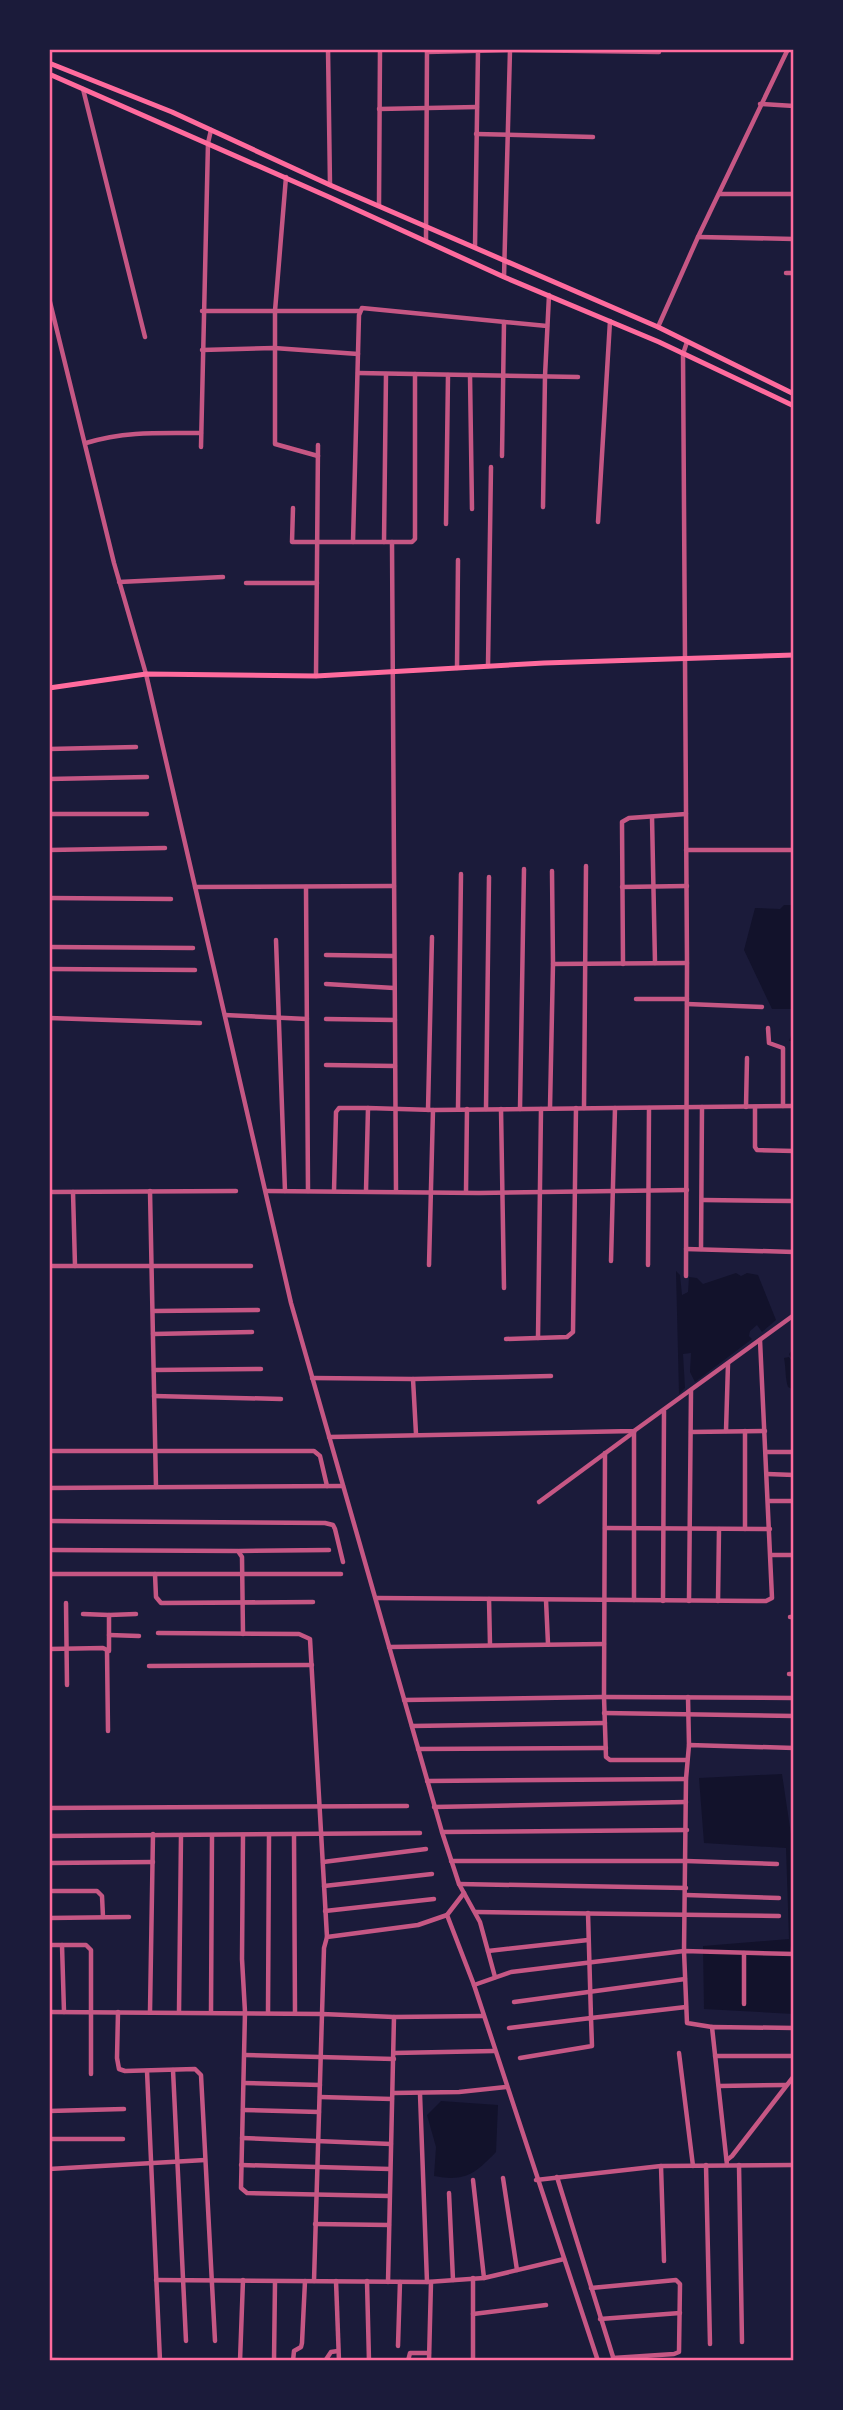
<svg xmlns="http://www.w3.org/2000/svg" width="843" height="2410" viewBox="0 0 843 2410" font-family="'Exo 2',sans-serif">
  <rect width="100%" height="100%" fill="#1b1b3a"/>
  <g fill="#12122b">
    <path d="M784,905H794V1041H789L792,1033L791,1009H772L744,950L755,908L780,909Z"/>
    <path d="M676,1271L680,1275L682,1295L688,1292L689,1277L697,1278L703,1284L736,1273L741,1276L747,1273L758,1275L776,1320L762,1332L757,1325L750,1331L749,1336L752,1339L695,1382L690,1372L691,1353L683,1354L685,1388L679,1394Z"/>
    <path d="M794,1348V1390L788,1387C785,1378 786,1368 784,1358L789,1357L793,1362L789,1354Z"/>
    <path d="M782,1774L792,1841L794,1842V2014L704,2009L703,1946L789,1939L786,1848L704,1843L699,1778Z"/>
    <path d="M441,2101L498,2105L496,2152C475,2174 465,2182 434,2176L436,2147L427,2115Z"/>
  </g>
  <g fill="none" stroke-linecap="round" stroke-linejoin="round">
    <g stroke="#c65784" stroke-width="4.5">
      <path d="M328,49L330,185"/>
      <path d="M427,52L510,50L659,52"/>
      <path d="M83,89L145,337"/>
      <path d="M760,104L794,106"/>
      <path d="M379,109L477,107"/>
      <path d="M476,134L593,137"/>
      <path d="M286,177L275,311V444L318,456"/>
      <path d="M719,194H794"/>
      <path d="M379,205L380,49"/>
      <path d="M698,237L794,239"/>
      <path d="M426,240L427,49"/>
      <path d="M475,247L478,51"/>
      <path d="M786,273H794"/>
      <path d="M504,277L510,50"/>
      <path d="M49,298L114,563L146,674L291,1303L442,1832L459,1884L480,1922L495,1977"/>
      <path d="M202,311H360"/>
      <path d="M658,327L698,237L788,49"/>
      <path d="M202,350L274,348L358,354"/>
      <path d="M358,373L578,377"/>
      <path d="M470,375L472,509"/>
      <path d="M86,443C125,431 160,433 201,433"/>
      <path d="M201,447L208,143L211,130"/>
      <path d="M502,456L504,322"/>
      <path d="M543,507L545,376L549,295"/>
      <path d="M293,508L292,542H412L415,539V374"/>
      <path d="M598,522L610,321"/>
      <path d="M446,524L448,375"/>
      <path d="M353,542L359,315L362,308L547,326"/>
      <path d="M384,542L386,374"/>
      <path d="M392,542L396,1191"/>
      <path d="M119,582L223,577"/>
      <path d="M246,583H317"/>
      <path d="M488,666L491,467"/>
      <path d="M457,668L458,560"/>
      <path d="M316,676L318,445"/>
      <path d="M49,749L136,747"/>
      <path d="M49,779L147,777"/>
      <path d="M49,814H147"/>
      <path d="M652,817L655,963"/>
      <path d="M49,850L165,848"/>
      <path d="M686,850H794"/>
      <path d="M195,887L394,886"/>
      <path d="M306,887L308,1191"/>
      <path d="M622,887L687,886"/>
      <path d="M49,898L171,899"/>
      <path d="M276,940L285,1191"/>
      <path d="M49,947L193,948"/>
      <path d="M326,955L393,956"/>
      <path d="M553,964L687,963"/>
      <path d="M623,964L622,822L629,818L686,814"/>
      <path d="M49,969L195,970"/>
      <path d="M326,984L394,988"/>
      <path d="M636,999H687"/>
      <path d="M687,1004L762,1007"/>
      <path d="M225,1015L307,1019"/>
      <path d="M49,1018L200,1023"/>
      <path d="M326,1019L395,1020"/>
      <path d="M768,1028L769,1043L783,1048V1106"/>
      <path d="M326,1065L395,1066"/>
      <path d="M746,1107L747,1058"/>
      <path d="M755,1107V1147L757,1150L794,1151"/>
      <path d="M550,1108L553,964L552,871"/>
      <path d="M584,1108L586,866"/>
      <path d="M458,1109L461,874"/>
      <path d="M486,1109L489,877"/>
      <path d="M501,1109L504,1288"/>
      <path d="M520,1109L524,869"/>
      <path d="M428,1110L432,937"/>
      <path d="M150,1191L156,1487"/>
      <path d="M266,1191L479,1193L687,1190"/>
      <path d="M334,1191L336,1112L339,1108H368"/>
      <path d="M366,1191L368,1108L433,1110L794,1106"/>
      <path d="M49,1192L236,1191"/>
      <path d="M73,1192L75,1266"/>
      <path d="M466,1192L467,1109"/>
      <path d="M703,1200L794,1201"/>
      <path d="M686,1249L794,1252"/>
      <path d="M701,1249L702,1107"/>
      <path d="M611,1261L615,1108"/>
      <path d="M429,1265L433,1110"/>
      <path d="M648,1265L649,1108"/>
      <path d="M49,1266H251"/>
      <path d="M686,1276L687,963L683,354L687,342"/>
      <path d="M153,1311L258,1310"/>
      <path d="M153,1334L252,1332"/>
      <path d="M538,1338L541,1109"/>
      <path d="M506,1339L567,1337L573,1332L576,1108"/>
      <path d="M154,1370L261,1369"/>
      <path d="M312,1378L413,1379L551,1376"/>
      <path d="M413,1379L416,1434"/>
      <path d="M154,1396L281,1399"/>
      <path d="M726,1431L728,1364"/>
      <path d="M745,1431V1529"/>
      <path d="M691,1432L765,1431"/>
      <path d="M329,1437L634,1431L794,1315"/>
      <path d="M49,1451H314L320,1456L327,1486"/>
      <path d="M766,1452H794"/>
      <path d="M605,1453L604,1697L606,1757L610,1760H687"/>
      <path d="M767,1474L794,1475"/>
      <path d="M49,1488L343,1486"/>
      <path d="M769,1501H794"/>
      <path d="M539,1502L634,1432"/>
      <path d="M49,1521L325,1523L333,1525L335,1529L343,1562"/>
      <path d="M605,1528L770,1529"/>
      <path d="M49,1550L238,1551L242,1557L243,1634"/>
      <path d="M239,1551L329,1550"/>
      <path d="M771,1555H794"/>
      <path d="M49,1574H341"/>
      <path d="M155,1574L156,1597L161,1603L313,1602"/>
      <path d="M376,1598L757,1601H766L772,1598L760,1340"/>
      <path d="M489,1599L490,1645"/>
      <path d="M546,1600L548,1644"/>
      <path d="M634,1600V1431"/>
      <path d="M663,1601L664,1411"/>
      <path d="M689,1601L691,1391"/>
      <path d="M718,1601L719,1529"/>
      <path d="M66,1603L67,1685"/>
      <path d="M83,1614L109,1615V1651"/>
      <path d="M109,1615L136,1614"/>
      <path d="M790,1617H794"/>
      <path d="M158,1633L299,1634L310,1639L327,1937"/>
      <path d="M109,1635L139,1636"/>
      <path d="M389,1647L604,1644"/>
      <path d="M49,1649L103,1648L107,1650L108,1731"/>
      <path d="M149,1666L312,1665"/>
      <path d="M789,1674H794"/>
      <path d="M688,1697L689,1745"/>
      <path d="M404,1700L604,1697L794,1698"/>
      <path d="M604,1713L794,1716"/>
      <path d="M412,1726L605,1723"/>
      <path d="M418,1749L606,1748"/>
      <path d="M427,1781L686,1779"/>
      <path d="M434,1807L686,1802"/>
      <path d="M49,1808L407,1806"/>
      <path d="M442,1832L687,1830"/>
      <path d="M243,1835L242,1959L245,2012L241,2188L247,2193L389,2196"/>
      <path d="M294,1835L295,2013"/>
      <path d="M49,1836L420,1833"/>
      <path d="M451,1861H686L777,1864"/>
      <path d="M323,1862L426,1849"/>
      <path d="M49,1863L153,1862"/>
      <path d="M459,1884L686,1888"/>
      <path d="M324,1886L432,1874"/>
      <path d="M49,1891H97L102,1896L103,1917"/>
      <path d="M464,1893L447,1915L474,1985L598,2361"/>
      <path d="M686,1895L779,1898"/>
      <path d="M325,1911L434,1899"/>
      <path d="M476,1912L779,1916"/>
      <path d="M588,1913L591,2018L686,2007"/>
      <path d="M49,1918L129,1917"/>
      <path d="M49,1945H86L91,1950V2074"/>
      <path d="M62,1945L64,2012"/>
      <path d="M488,1951L588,1940"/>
      <path d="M793,1954L794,1920"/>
      <path d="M474,1985L511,1972L684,1951L686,1779L689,1745L794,1748"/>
      <path d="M514,2002L685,1979"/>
      <path d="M744,2004V1953"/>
      <path d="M150,2011L153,1834"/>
      <path d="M49,2012L322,2014L324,1948L327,1937L418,1925L447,1915"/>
      <path d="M118,2012L117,2058L119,2069L125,2071L195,2069L201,2075L215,2341"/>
      <path d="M179,2012L181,1835"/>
      <path d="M211,2012L212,1836"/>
      <path d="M268,2013L269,1835"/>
      <path d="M712,2027L687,2023L684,1951L794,1954"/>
      <path d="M509,2028L591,2018L592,2046L520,2058"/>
      <path d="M394,2053L494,2051"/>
      <path d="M679,2053L693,2166"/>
      <path d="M245,2055L394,2059"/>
      <path d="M715,2056H794"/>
      <path d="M173,2070L186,2341"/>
      <path d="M147,2071L160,2361"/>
      <path d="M244,2083L320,2085"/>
      <path d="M719,2086L786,2085"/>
      <path d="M393,2093L459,2092L506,2087"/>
      <path d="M420,2094L427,2282"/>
      <path d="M320,2097L392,2099"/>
      <path d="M243,2110L319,2112"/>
      <path d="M49,2111L124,2109"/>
      <path d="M242,2138L391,2144"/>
      <path d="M49,2139H123"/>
      <path d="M727,2160L732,2156L794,2076"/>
      <path d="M241,2165L390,2169"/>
      <path d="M706,2165L710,2344"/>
      <path d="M727,2165L712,2027L794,2028"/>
      <path d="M739,2165L742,2342"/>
      <path d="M661,2166L664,2261"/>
      <path d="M49,2169L205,2160"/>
      <path d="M557,2177L614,2360"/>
      <path d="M503,2178L517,2270"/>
      <path d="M473,2180L484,2278"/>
      <path d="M536,2180L661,2166L794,2165"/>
      <path d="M449,2193L453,2280"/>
      <path d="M315,2224L389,2225"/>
      <path d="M156,2280L427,2282L484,2278L564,2259"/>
      <path d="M314,2281L322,2014L394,2017L483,2016"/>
      <path d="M336,2281L339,2361"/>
      <path d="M367,2281L369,2361"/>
      <path d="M388,2282L394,2017"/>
      <path d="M591,2288L676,2280L680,2284L679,2352L674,2354L613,2358"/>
      <path d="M473,2314L546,2305"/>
      <path d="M600,2319L680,2313"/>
      <path d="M398,2346L400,2282"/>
      <path d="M49,2360L108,2361"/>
      <path d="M240,2361L243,2280"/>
      <path d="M274,2361L275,2282"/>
      <path d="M293,2361L294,2351L301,2347L302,2343L305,2281"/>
      <path d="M325,2361L331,2352L338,2351"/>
      <path d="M408,2361L410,2353H429"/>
      <path d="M429,2361L431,2282"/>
      <path d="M473,2361V2278"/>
    </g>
    <g stroke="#ff6b9d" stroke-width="5">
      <path d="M49,63L172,112L330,185L658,327L794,394"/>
      <path d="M49,74L329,197L504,277L659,342L794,406"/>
      <path d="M49,688L146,674L316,676L544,663L794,655"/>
    </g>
  </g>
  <rect width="843" height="2410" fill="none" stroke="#1b1b3a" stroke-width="102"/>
  <rect x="51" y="51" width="741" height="2308" fill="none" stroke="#ff6b9d" stroke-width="2.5"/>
</svg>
